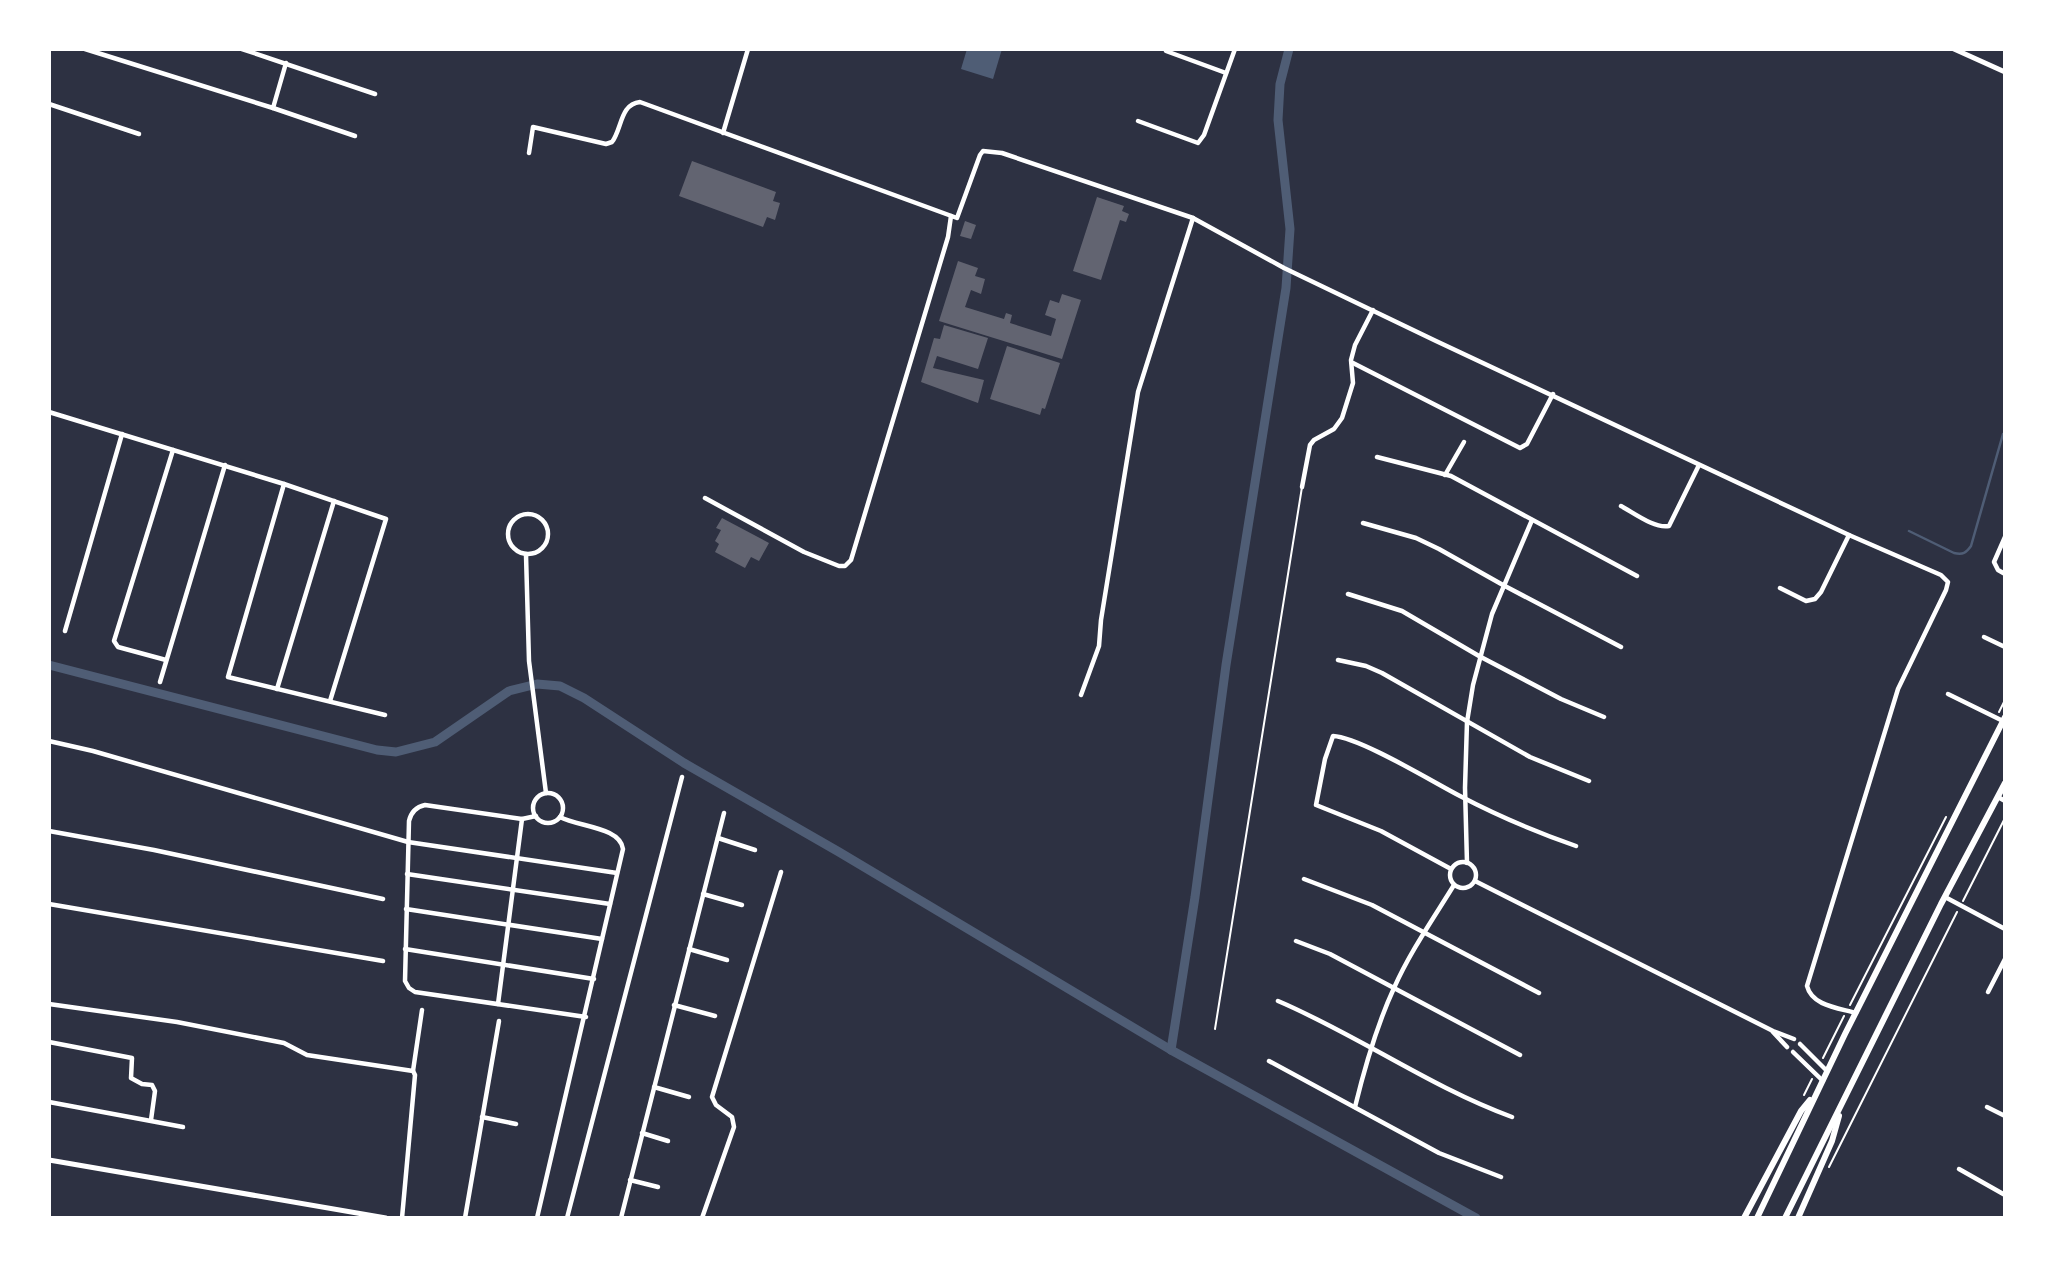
<svg xmlns="http://www.w3.org/2000/svg" width="2054" height="1267" viewBox="0 0 2054 1267" font-family="Montserrat,sans-serif">
  <rect width="100%" height="100%" fill="#2d3142"/>
  <path fill="#4f5d75" d="M967,49H1002L993,79L961,69Z"/>
  <g fill="none" stroke-linecap="round" stroke-linejoin="round">
    <path stroke="#4f5d75" stroke-width="2.5" d="M1909,531L1954,553C1963,555 1966,553 1971,546L2003,434"/>
    <g stroke="#4f5d75" stroke-width="9">
      <path d="M49,665L377,750L396,752L435,742L509,691L537,684L560,686L584,698L684,763L839,852L1171,1050L1476,1218"/>
      <path d="M1171,1050L1195,897L1226,665L1286,288L1290,229L1278,120L1280,84L1289,49"/>
    </g>
  </g>
  <g fill="#626471">
    <path d="M692,161L776,192L773,201L780,203L775,220L767,217L763,227L679,196Z"/>
    <path d="M1097,197L1124,206L1122,211L1129,214L1126,222L1120,220L1101,280L1073,271Z"/>
    <path d="M965,221L976,225L971,239L960,236Z"/>
    <path d="M958,261L978,268L975,276L985,279L981,294L971,290L965,307L1004,319L1006,313L1012,315L1010,323L1051,336L1056,319L1045,315L1050,300L1059,303L1062,294L1081,300L1062,359L939,321Z"/>
    <path d="M944,325L988,338L978,369L937,356L933,368L984,380L978,403L921,382L934,338L940,339Z"/>
    <path d="M1007,346L1060,363L1045,409L1042,408L1040,415L990,399Z"/>
    <path d="M722,518L769,543L759,561L751,557L745,568L715,552L719,544L715,541L721,530L716,528Z"/>
  </g>
  <g fill="none" stroke-linecap="round" stroke-linejoin="round">
    <g stroke="#fff" stroke-width="2">
      <path d="M1999,712L2005,700"/>
      <path d="M1963,901L2005,818"/>
      <path d="M1850,1005L1946,817"/>
      <path d="M1823,1058L1844,1016"/>
      <path d="M1804,1095L1812,1079"/>
      <path d="M1829,1167L1957,912"/>
    </g>
    <path stroke="#fff" stroke-width="2" d="M1215,1029L1302,487"/>
    <g stroke="#fff" stroke-width="4.5">
      <path d="M85,49L273,108L286,63"/>
      <path d="M242,49L375,94"/>
      <path d="M1166,51L1226,73"/>
      <path d="M49,104L139,134"/>
      <path d="M273,108L355,136"/>
      <path d="M1138,121L1198,143L1204,135L1235,49"/>
      <path d="M723,133L748,49"/>
      <path d="M529,153L533,127L606,144L612,142C622,129 620,104 640,102L957,218L980,155L983,151L1002,153L1193,218L1284,268L1436,341L1849,535L1941,575L1948,582L1946,590L1898,689L1807,986C1812,1006 1839,1008 1856,1013"/>
      <path d="M1353,363L1520,448L1527,444L1553,394"/>
      <path d="M49,412L284,484L386,519L330,701"/>
      <path d="M1377,457L1451,476L1637,576"/>
      <path d="M1445,475L1464,442"/>
      <path d="M284,484L228,677L385,715"/>
      <path d="M1302,487L1310,445L1314,440L1334,429L1342,418L1353,383L1351,360L1355,345L1373,310"/>
      <path d="M705,498L804,552L839,566H845L851,560L948,237L951,216"/>
      <path d="M1621,506C1634,513 1655,529 1669,526L1699,465"/>
      <circle cx="528" cy="534" r="20"/>
      <path d="M1363,523L1416,538L1439,549L1503,585L1621,647"/>
      <path d="M2005,537L1994,562L1998,570L2005,574"/>
      <path d="M526,555L529,661L546,793"/>
      <path d="M1780,588L1806,601L1815,599L1821,592L1849,535"/>
      <path d="M1348,594L1402,611L1479,656L1561,699L1604,717"/>
      <path d="M65,631L122,434"/>
      <path d="M1984,637L2005,647"/>
      <path d="M166,660L118,647L114,641L173,450"/>
      <path d="M1338,660L1366,666L1382,673L1530,757L1589,781"/>
      <path d="M160,682L225,465"/>
      <path d="M277,689L334,501"/>
      <path d="M1948,694L2003,721"/>
      <path d="M1081,695L1099,646L1101,620L1138,392L1193,218"/>
      <path d="M49,741L93,751L408,842L617,873"/>
      <circle cx="548" cy="808" r="15"/>
      <path d="M1998,797L2005,801"/>
      <path d="M536,816L522,819L425,805C416,807 411,812 409,821L405,981L409,988L415,992L586,1017"/>
      <path d="M49,831L154,850L383,899"/>
      <path d="M718,838L755,850"/>
      <circle cx="1463" cy="875" r="13"/>
      <path d="M1467,863L1465,788L1467,722L1473,685L1492,614L1532,520"/>
      <path d="M1451,869L1381,831L1316,805L1325,759L1333,736C1359,737 1433,782 1460,796C1498,816 1536,832 1576,846"/>
      <path d="M407,874L610,904"/>
      <path d="M1304,879L1372,905L1539,993"/>
      <path d="M1475,881L1773,1031L1794,1039"/>
      <path d="M703,894L742,905"/>
      <path d="M1945,897L2005,929"/>
      <path d="M49,904L383,961"/>
      <path d="M406,909L602,939"/>
      <path d="M1296,941L1330,954L1520,1055"/>
      <path d="M405,949L594,979"/>
      <path d="M689,949L727,960"/>
      <path d="M1988,992L2005,959"/>
      <path d="M1278,1001C1358,1035 1430,1087 1512,1117"/>
      <path d="M49,1004L177,1022L284,1043L307,1055L413,1071L415,1075L402,1218"/>
      <path d="M498,1004L522,819"/>
      <path d="M674,1005L715,1016"/>
      <path d="M1773,1032L1787,1047"/>
      <path d="M49,1042L132,1058L131,1078L142,1084L152,1085L155,1091L151,1120"/>
      <path d="M1800,1044L1827,1071"/>
      <path d="M1793,1052L1823,1081"/>
      <path d="M1269,1061L1439,1153L1501,1177"/>
      <path d="M413,1071L422,1010"/>
      <path d="M654,1087L689,1097"/>
      <path d="M49,1102L183,1127"/>
      <path d="M1355,1107C1365,1066 1376,1027 1394,988C1410,952 1433,919 1454,885"/>
      <path d="M1987,1107L2005,1116"/>
      <path d="M482,1117L516,1124"/>
      <path d="M642,1133L668,1141"/>
      <path d="M1959,1169L2005,1195"/>
      <path d="M630,1180L658,1187"/>
      <path d="M465,1218L499,1021"/>
      <path d="M537,1218L623,849C620,827 579,827 560,817"/>
      <path d="M567,1218L682,777"/>
      <path d="M621,1218L724,813"/>
      <path d="M702,1218L734,1127L732,1117L716,1105L712,1097L781,872"/>
    </g>
    <g stroke="#fff" stroke-width="5">
      <path d="M1954,49L2005,72"/>
      <path d="M49,1160L386,1218"/>
    </g>
    <g stroke="#fff" stroke-width="6">
      <path d="M1744,1218L1801,1111L1810,1100"/>
      <path d="M1757,1218L1845,1034L2005,717"/>
      <path d="M1785,1218L1941,904L2005,783"/>
      <path d="M1798,1218L1832,1141L1839,1116"/>
    </g>
  </g>
  <rect width="2054" height="1267" fill="none" stroke="#ffffff" stroke-width="102"/>
</svg>
